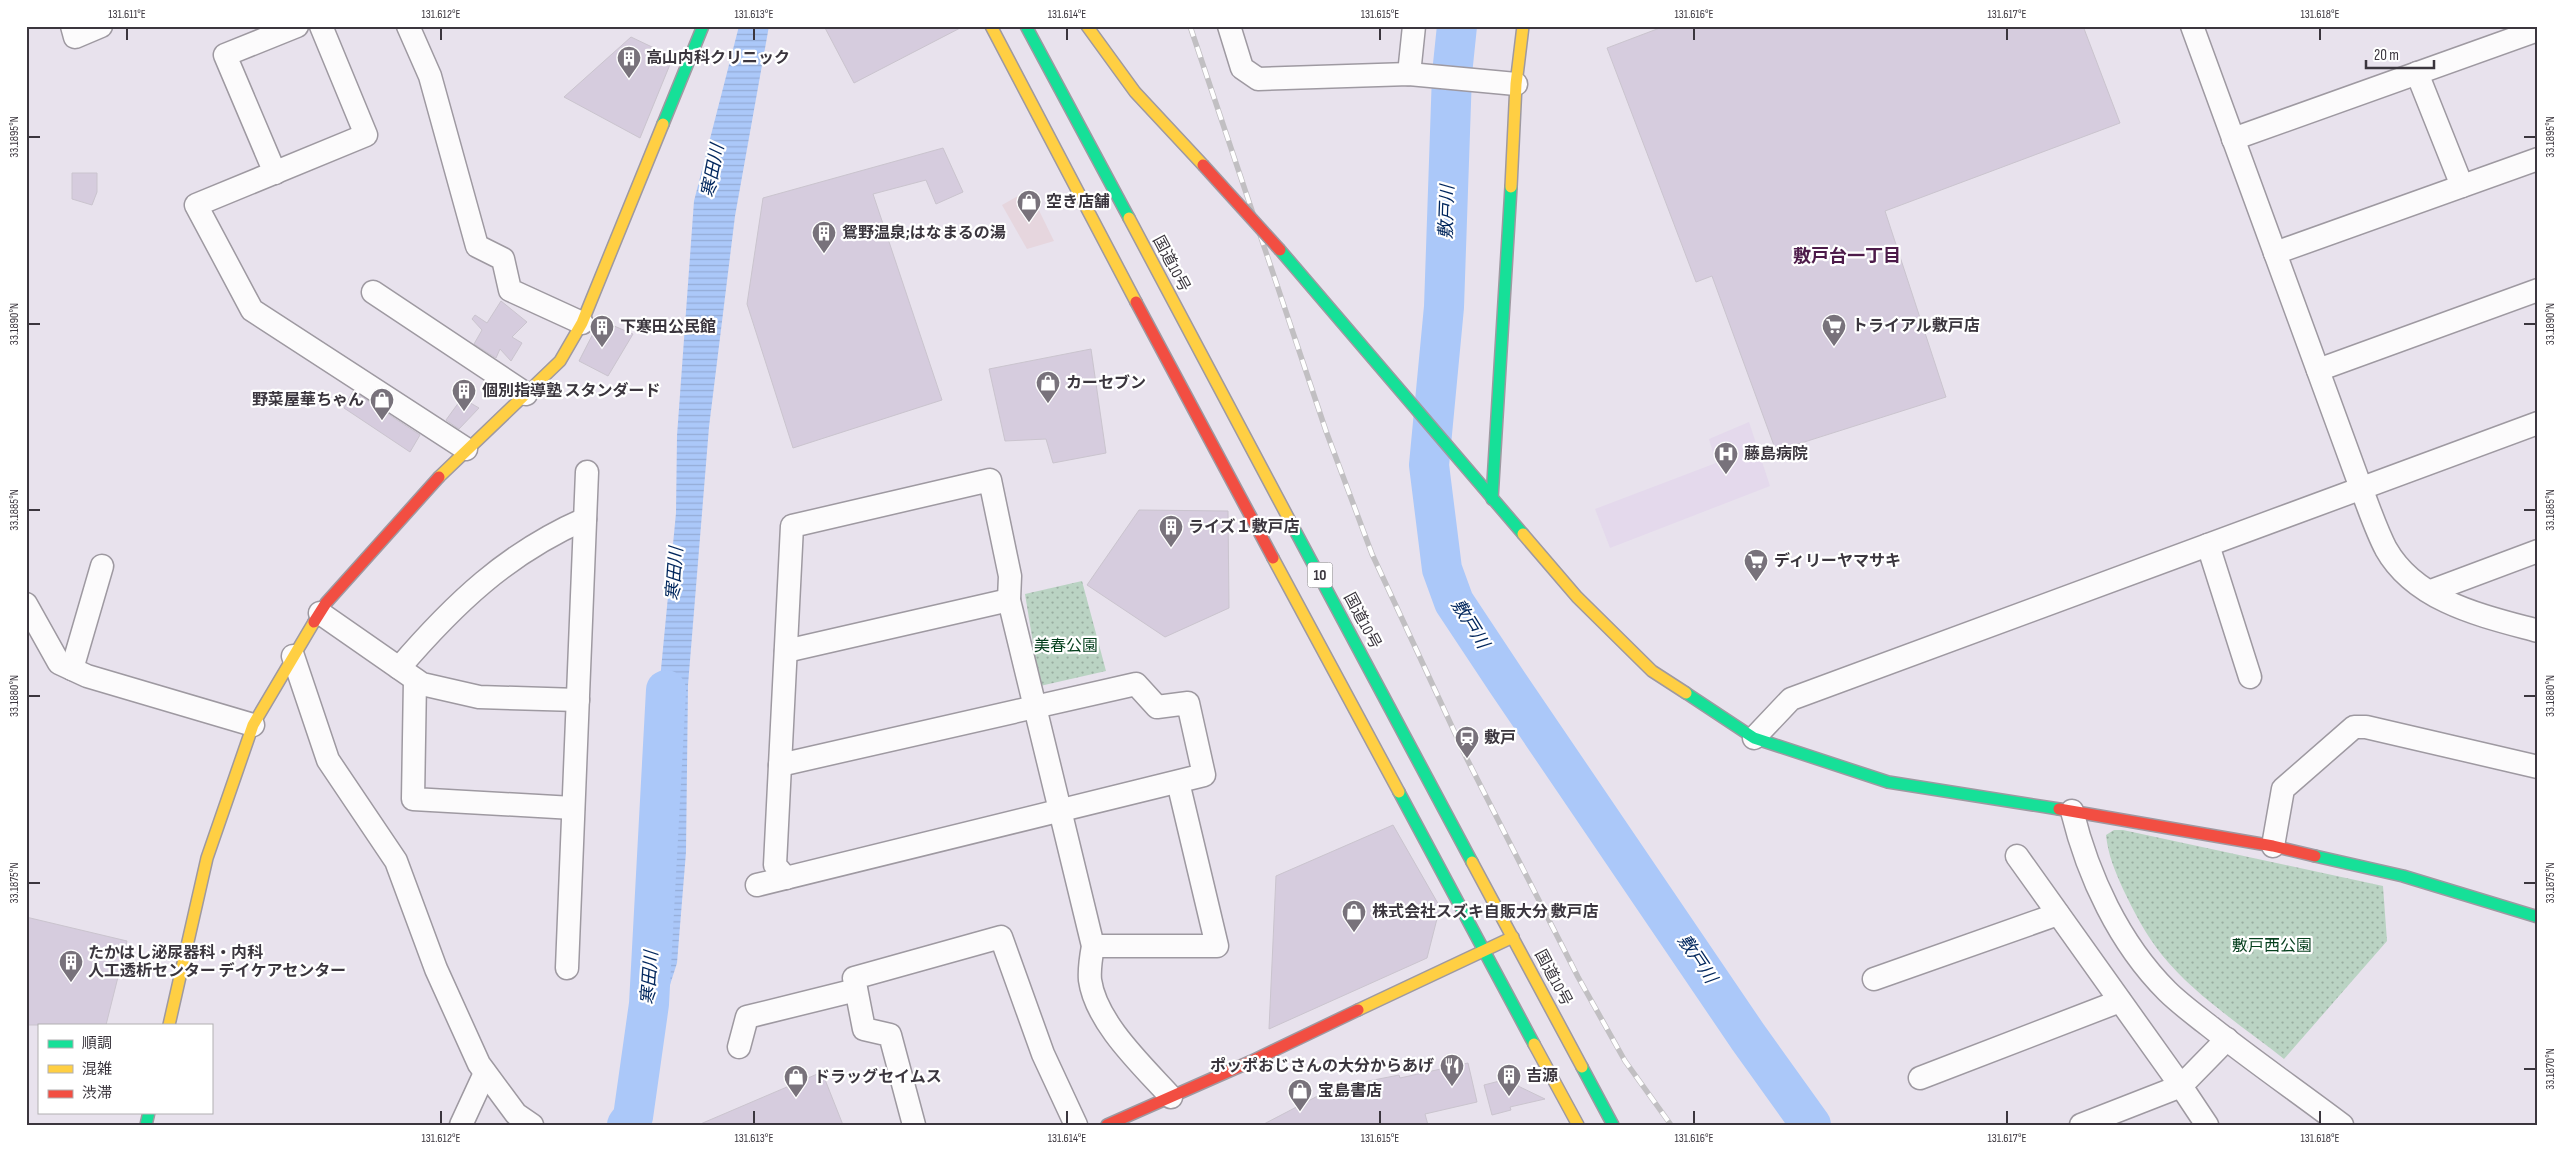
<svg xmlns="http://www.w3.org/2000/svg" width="2564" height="1151" viewBox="0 0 2564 1151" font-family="'Sofia Sans Condensed','Noto Sans JP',sans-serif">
  <defs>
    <pattern id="park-dots" width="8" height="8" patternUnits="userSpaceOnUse" patternTransform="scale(1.25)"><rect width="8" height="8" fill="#bad3c3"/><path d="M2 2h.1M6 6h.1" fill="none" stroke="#98aca0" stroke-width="1.8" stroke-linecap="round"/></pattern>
    <pattern id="water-rules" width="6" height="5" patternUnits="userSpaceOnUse" patternTransform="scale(1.25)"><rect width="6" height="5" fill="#abc8f9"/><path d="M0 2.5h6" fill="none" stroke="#94acd6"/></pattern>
  </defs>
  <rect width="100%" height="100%" fill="#e8e2ed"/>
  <path fill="#e6d6de" d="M1029,190L1054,241L1027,249L1002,205Z"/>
  <path fill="#e4d9ec" d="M1749,422L1770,486L1610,548L1595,509L1716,463L1709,439Z"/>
  <g fill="url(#park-dots)">
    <path d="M1082,581L1106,671L1040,686L1025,594Z"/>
    <path d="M2114,830H2123L2383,886L2387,941L2284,1059C2245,1028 2193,994 2162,955C2146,935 2134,912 2123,889C2115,871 2108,855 2106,835Z"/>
  </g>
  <path fill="url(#water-rules)" d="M739,26H769L735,216L709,427L688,685L686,852L677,963L649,1050L636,1125H625L663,963L670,911L676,811L658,724L659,690L676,513L677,436L694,201Z"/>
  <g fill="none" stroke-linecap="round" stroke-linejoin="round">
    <g stroke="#abc8f9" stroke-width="40">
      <path d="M1457,26L1452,74L1444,307L1429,465L1442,569L1454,602L1507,682L1748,1037L1811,1125"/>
      <path d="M627,1125L633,1117L649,1004L666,690"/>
    </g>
  </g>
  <g fill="#d6ccde" stroke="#cac4ce">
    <path d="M824,26H964L854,83Z"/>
    <path d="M1665,26H2083L2120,123L1885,211L1946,397L1776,451L1712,276L1696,282L1607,48Z"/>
    <path d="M631,37L673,57L640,138L564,97Z"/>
    <path d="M943,148L963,192L936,204L926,180L873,194L942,400L793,448L747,304L763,198Z"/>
    <path d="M72,173H97V192L92,205L72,199Z"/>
    <path d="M501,301L527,322L512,337L522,343L511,361L500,349L496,358L474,344L482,330L472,319L475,315L487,323Z"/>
    <path d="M600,320L633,334L608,376L579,361Z"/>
    <path d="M1091,349L1106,453L1053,463L1046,439L1005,441L989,369Z"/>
    <path d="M353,391L420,435L410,452L344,408Z"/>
    <path d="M462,398L479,408L459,429L446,420Z"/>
    <path d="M1139,510L1228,511L1229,608L1165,637L1087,585Z"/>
    <path d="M1393,825L1440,907L1427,958L1269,1029L1276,876Z"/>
    <path d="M26,917L127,941L106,1025H26Z"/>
    <path d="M1468,1063L1477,1102L1425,1114L1428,1125H1262L1333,1088L1399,1075L1400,1078Z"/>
    <path d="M822,1072L843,1125H698Z"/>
    <path d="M1515,1077L1518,1086L1545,1099L1510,1107L1511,1110L1492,1115L1484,1085Z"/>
  </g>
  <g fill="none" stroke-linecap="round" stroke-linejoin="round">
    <defs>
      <g id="street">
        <path d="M72,26L75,37L101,26"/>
        <path d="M321,26L366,135L196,205L252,310L466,449"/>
        <path d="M408,26L430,76L477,246L503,259L510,290L582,323"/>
        <path d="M1229,26L1242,68L1258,79L1409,74L1516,84"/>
        <path d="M2192,26L2361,488C2369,508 2376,530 2386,549C2416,602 2483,616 2538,631"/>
        <path d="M2417,73L2462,186"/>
        <path d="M1409,74L1414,26"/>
        <path d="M2233,139L2538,30"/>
        <path d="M275,173L225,55L297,26"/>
        <path d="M2275,253L2538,159"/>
        <path d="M373,292L526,394"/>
        <path d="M2318,370L2538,290"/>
        <path d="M2208,545L2250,677"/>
        <path d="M2431,591L2538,551"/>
        <path d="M26,604L59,663L87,676L253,725"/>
        <path d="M320,613L422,684L479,697L578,700"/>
        <path d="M786,651L1009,600"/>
        <path d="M293,656L328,760L396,861L436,969L479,1064L516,1114L532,1125"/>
        <path d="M399,668C454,604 507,553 585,519"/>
        <path d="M72,669L102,566"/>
        <path d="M415,680L413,799L573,808"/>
        <path d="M1754,738L1791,699L2538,423"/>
        <path d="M2072,811C2088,876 2119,943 2167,991C2179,1003 2194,1014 2208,1025C2252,1060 2297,1091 2342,1125"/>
        <path d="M2273,846L2283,789L2354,727H2366L2538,767"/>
        <path d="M2017,856L2181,1086L2227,1039"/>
        <path d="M786,878L775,865L792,526L990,480L1010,576L1009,600L1093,946C1091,957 1089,969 1090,980C1096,1023 1143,1066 1171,1097"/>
        <path d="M757,885L1204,775L1188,703L1157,707L1136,684L780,765"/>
        <path d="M1093,946H1217L1178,782"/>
        <path d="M567,968L587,472"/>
        <path d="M1874,979L2058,914"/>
        <path d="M739,1047L747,1017L856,990"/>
        <path d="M1920,1078L2120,1001"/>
        <path d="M461,1125L485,1073"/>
        <path d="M914,1125L890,1035L864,1029L854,978L1001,937L1043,1054L1076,1125"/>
        <path d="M2081,1125L2181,1086L2207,1125"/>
      </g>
      <g id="fast">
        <path d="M1026,26L1129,218"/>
        <path d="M663,124L703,26"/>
        <path d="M1280,250L1523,534"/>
        <path d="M1492,499L1511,187"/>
        <path d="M1291,523L1472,862"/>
        <path d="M1686,693L1754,738L1888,782L2059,809"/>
        <path d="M1399,792L1534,1044"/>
        <path d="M2315,856L2403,876L2538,917"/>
        <path d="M1582,1067L1613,1125"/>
        <path d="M146,1125L149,1112"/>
      </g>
      <g id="slow">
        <path d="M991,26L1136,302"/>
        <path d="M1087,26L1135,92L1203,165"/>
        <path d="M1511,187L1516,84L1523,26"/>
        <path d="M1129,218L1291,523"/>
        <path d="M439,477L560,361L582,323L663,124"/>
        <path d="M1523,534L1577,597L1652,671L1686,693"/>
        <path d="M1273,558L1399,792"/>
        <path d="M1472,862L1582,1067"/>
        <path d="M1358,1010L1513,937"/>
        <path d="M169,1025L207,858L253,725L314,622"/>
        <path d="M1534,1044L1578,1125"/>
      </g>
      <g id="jam">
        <path d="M1136,302L1273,558"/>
        <path d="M314,622L326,603L439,477"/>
        <path d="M2059,809L2273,846L2315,856"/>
        <path d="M1107,1125L1252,1061L1358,1010"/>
      </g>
    </defs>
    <use href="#street" stroke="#9e99a1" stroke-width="25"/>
    <use href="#fast" stroke="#9e99a1" stroke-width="14"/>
    <use href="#slow" stroke="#9e99a1" stroke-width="14"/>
    <use href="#jam" stroke="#9e99a1" stroke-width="14"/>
    <use href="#street" stroke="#fcfbfc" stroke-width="22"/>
    <use href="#fast" stroke="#16e098" stroke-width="11"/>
    <use href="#slow" stroke="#ffcf43" stroke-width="11"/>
    <use href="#jam" stroke="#f24e42" stroke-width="11"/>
    <defs>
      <path id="rail" d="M1190,26L1326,431L1372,554L1467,759L1578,977L1625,1061L1671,1125"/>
    </defs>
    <use href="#rail" stroke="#c1bfc2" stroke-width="5.5"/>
    <use href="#rail" stroke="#fff" stroke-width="4" stroke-dasharray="11" stroke-linecap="butt"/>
    <defs>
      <path id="jam-bridge" d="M1203,165L1280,250"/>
    </defs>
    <use href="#jam-bridge" stroke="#9e99a1" stroke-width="14" stroke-linecap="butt"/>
    <use href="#jam-bridge" stroke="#f24e42" stroke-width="11"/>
  </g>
  <path fill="none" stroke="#3b363e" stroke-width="2" d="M127,28V40M441,28V40M754,28V40M1067,28V40M1380,28V40M1694,28V40M2007,28V40M2320,28V40M28,137H40M2524,137H2536M28,324H40M2524,324H2536M28,510H40M2524,510H2536M28,696H40M2524,696H2536M28,883H40M2524,883H2536M2524,1069H2536M441,1111V1124M754,1111V1124M1067,1111V1124M1380,1111V1124M1694,1111V1124M2007,1111V1124M2320,1111V1124"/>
  <defs>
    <symbol id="building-pin" viewBox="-11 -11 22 30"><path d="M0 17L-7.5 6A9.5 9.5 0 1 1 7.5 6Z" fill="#78727b" stroke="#fff"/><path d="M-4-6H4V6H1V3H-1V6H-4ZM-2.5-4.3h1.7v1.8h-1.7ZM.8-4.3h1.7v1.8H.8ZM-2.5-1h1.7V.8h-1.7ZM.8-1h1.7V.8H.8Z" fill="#fff"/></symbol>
    <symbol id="shop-pin" viewBox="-11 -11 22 30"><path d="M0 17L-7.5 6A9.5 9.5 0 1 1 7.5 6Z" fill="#78727b" stroke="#fff"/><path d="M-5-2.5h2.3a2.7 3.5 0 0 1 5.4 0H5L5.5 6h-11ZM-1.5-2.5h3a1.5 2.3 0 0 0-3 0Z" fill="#fff"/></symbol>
    <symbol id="supermarket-pin" viewBox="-11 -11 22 30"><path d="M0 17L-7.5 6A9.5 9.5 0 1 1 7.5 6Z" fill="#78727b" stroke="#fff"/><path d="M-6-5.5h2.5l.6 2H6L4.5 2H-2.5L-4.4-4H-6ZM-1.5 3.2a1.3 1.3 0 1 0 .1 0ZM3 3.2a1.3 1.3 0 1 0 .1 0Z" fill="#fff"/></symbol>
    <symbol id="hospital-pin" viewBox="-11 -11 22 30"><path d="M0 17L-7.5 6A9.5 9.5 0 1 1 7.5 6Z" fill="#78727b" stroke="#fff"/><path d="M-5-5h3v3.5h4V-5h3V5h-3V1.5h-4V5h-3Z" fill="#fff"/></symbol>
    <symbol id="station-pin" viewBox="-11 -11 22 30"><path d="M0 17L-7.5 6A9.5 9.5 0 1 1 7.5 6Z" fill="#78727b" stroke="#fff"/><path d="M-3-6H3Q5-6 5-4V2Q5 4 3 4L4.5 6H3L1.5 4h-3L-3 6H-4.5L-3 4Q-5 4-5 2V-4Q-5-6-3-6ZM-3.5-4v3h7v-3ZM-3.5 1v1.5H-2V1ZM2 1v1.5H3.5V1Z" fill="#fff"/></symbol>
    <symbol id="restaurant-pin" viewBox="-11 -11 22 30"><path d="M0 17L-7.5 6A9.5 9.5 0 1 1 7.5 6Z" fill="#78727b" stroke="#fff"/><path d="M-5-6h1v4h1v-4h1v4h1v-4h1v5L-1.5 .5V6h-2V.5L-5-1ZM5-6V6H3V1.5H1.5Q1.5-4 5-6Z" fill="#fff"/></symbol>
  </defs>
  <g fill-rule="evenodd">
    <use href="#building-pin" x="615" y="44" width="28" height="38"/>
    <use href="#shop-pin" x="1015" y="188" width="28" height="38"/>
    <use href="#building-pin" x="810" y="219" width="28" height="38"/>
    <use href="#supermarket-pin" x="1820" y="312" width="28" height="38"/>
    <use href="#building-pin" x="588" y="313" width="28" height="38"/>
    <use href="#shop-pin" x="1034" y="369" width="28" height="38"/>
    <use href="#building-pin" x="450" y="377" width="28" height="38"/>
    <use href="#shop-pin" x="368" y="386" width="28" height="38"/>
    <use href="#hospital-pin" x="1712" y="440" width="28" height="38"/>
    <use href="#building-pin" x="1157" y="513" width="28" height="38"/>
    <use href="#supermarket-pin" x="1742" y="547" width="28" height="38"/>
    <use href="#station-pin" x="1453" y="724" width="28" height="38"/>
    <use href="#shop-pin" x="1340" y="898" width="28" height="38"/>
    <use href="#building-pin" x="57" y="948" width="28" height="38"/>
    <use href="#restaurant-pin" x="1438" y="1052" width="28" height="38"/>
    <use href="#building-pin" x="1495" y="1062" width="28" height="38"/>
    <use href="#shop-pin" x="782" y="1063" width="28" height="38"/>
    <use href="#shop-pin" x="1286" y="1077" width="28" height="38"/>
  </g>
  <g text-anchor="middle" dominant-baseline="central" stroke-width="4.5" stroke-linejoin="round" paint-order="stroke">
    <rect fill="#fff" stroke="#767278" stroke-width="1" x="1307.5" y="562.5" width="25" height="25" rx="4"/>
    <g font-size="15" font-weight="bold" fill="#3b363e">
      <text x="1320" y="575">10</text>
    </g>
    <g font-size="16" font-weight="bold" fill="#3b363e" stroke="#fff" text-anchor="start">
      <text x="646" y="58">高山内科クリニック</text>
      <text x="1046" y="202">空き店舗</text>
      <text x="842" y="233">鴛野温泉;はなまるの湯</text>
      <text x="1852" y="326">トライアル敷戸店</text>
      <text x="620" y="327">下寒田公民館</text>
      <text x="1066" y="383">カーセブン</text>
      <text x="482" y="391">個別指導塾 スタンダード</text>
      <text x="364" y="400" text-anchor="end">野菜屋華ちゃん</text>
      <text x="1744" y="454">藤島病院</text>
      <text x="1188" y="527">ライズ１敷戸店</text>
      <text x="1774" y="561">ディリーヤマサキ</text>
      <text x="1484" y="738">敷戸</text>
      <text x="1372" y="912">株式会社スズキ自販大分 敷戸店</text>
      <text x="88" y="953">たかはし泌尿器科・内科<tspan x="88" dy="18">人工透析センター デイケアセンター</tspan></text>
      <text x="1434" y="1066" text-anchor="end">ポッポおじさんの大分からあげ</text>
      <text x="1526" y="1076">吉源</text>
      <text x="814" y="1077">ドラッグセイムス</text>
      <text x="1318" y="1091">宝島書店</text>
    </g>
    <g font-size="16" fill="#3b363e" stroke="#fff">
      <text transform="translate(1171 264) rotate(62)">国道10号</text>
      <text transform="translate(1362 621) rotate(62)">国道10号</text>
      <text transform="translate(1553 978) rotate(62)">国道10号</text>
    </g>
    <g font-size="16" fill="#053f1d" stroke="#fff">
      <text x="1066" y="646">美春公園</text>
      <text x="2272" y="946">敷戸西公園</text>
    </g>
    <g font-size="18" font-style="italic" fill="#00265d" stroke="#fff">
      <text transform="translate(713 171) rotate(-79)">寒田川</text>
      <text transform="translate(1447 212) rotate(-88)">敷戸川</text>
      <text transform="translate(675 574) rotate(-86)">寒田川</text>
      <text transform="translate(1470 624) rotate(58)">敷戸川</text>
      <text transform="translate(1697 959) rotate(56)">敷戸川</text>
      <text transform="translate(650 978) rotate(-86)">寒田川</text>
    </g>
    <g font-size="18" font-weight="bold" fill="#4d1b4a" stroke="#fff">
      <text x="1847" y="256">敷戸台一丁目</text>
    </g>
  </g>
  <rect width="2564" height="1151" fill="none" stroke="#ffffff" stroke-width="55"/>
  <rect x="38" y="1024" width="175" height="90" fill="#ffffff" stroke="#b1afb2"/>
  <rect x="48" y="1040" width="25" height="8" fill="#16e098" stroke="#b1afb2"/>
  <text x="82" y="1048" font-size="15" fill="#3b363e">順調</text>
  <rect x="48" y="1065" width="25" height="8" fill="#ffcf43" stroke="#b1afb2"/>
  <text x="82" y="1074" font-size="15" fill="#3b363e">混雑</text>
  <rect x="48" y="1090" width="25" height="8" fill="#f24e42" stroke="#b1afb2"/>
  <text x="82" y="1098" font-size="15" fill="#3b363e">渋滞</text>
  <path d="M2366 60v8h68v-8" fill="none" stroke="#3b363e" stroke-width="2.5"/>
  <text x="2374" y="60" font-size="15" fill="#3b363e" stroke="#ffffff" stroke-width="4" paint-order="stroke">20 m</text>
  <rect x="28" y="28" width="2508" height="1096" fill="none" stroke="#3b363e" stroke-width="2"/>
  <g font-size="12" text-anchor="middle" fill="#3b363e">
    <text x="127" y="18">131.611°E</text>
    <text x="441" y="18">131.612°E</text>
    <text x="754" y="18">131.613°E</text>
    <text x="1067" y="18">131.614°E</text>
    <text x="1380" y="18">131.615°E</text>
    <text x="1694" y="18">131.616°E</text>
    <text x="2007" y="18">131.617°E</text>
    <text x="2320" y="18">131.618°E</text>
    <text transform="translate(14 137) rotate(-90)" y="4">33.1895°N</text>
    <text transform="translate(2550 137) rotate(-90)" y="4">33.1895°N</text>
    <text transform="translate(14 324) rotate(-90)" y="4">33.1890°N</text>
    <text transform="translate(2550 324) rotate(-90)" y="4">33.1890°N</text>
    <text transform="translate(14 510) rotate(-90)" y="4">33.1885°N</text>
    <text transform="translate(2550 510) rotate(-90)" y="4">33.1885°N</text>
    <text transform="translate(14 696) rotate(-90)" y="4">33.1880°N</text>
    <text transform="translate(2550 696) rotate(-90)" y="4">33.1880°N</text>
    <text transform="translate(14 883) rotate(-90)" y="4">33.1875°N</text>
    <text transform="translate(2550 883) rotate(-90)" y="4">33.1875°N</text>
    <text transform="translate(2550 1069) rotate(-90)" y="4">33.1870°N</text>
    <text x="441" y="1142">131.612°E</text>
    <text x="754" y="1142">131.613°E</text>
    <text x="1067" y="1142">131.614°E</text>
    <text x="1380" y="1142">131.615°E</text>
    <text x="1694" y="1142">131.616°E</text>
    <text x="2007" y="1142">131.617°E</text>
    <text x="2320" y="1142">131.618°E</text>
  </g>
</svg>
